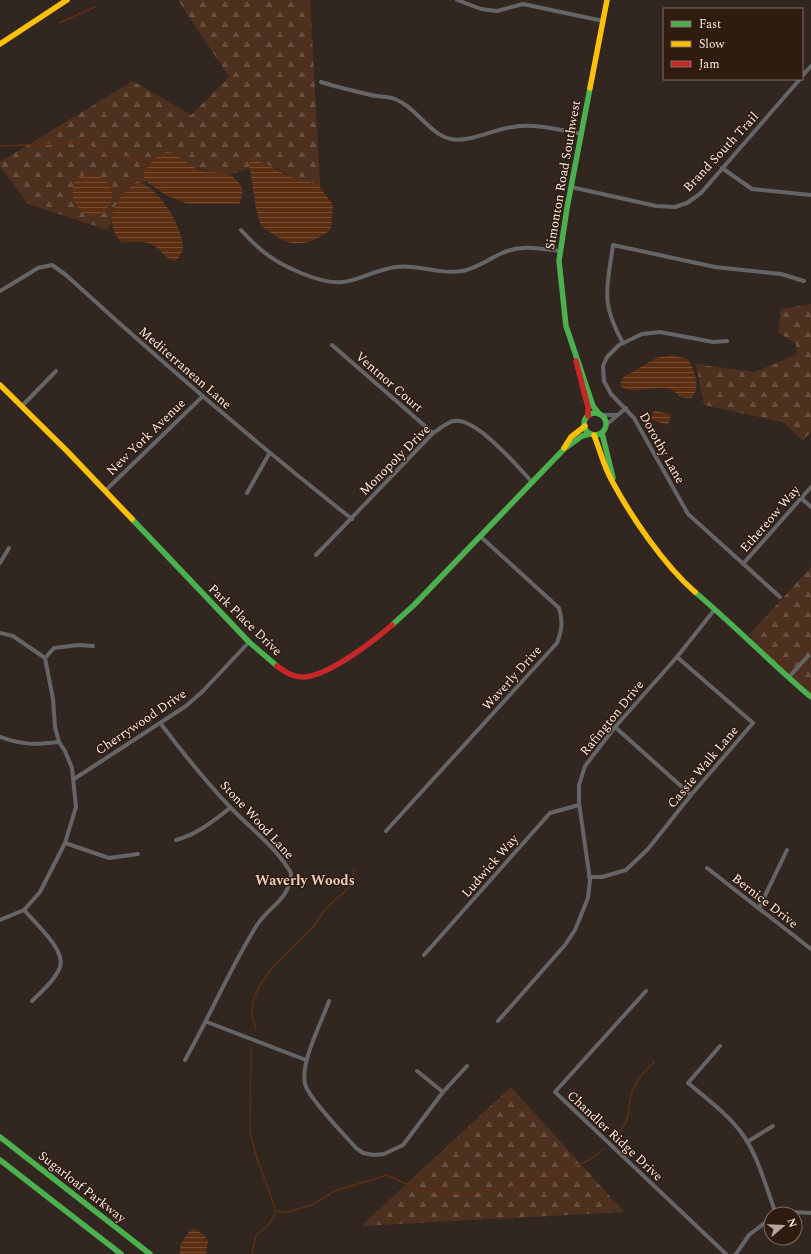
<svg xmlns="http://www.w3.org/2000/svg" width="811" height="1254" viewBox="0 0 811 1254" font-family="Spectral,serif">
  <defs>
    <pattern id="forest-firs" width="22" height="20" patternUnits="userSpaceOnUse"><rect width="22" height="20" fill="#4e301f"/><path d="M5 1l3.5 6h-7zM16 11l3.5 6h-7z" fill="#684e3f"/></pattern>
    <pattern id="water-rules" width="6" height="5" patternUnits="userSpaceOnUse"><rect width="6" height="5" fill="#5c2f12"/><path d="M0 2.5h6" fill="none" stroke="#744d34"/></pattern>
  </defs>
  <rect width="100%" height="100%" fill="#322620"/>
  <g fill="url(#forest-firs)">
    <path d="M178,0H310L321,201L283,171L267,165L249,168L227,176L195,168L139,184L120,201L108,230L28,204L0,166V162L133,81L191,115L229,77Z"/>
    <path d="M811,304V431L803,441L783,422L704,405L696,364L755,372L797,354L796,344L778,332L781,309Z"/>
    <path d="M811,567V694L764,652L749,635Z"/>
    <path d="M511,1087L624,1212L361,1226Z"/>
  </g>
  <g fill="url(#water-rules)">
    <path d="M167,152C179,154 187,164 197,169C213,176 232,168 241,186C243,192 242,199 239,204H188L168,196L149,184L144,178V173L153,159Z"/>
    <path d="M252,157L295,179L318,184L333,205L331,229C322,238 305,245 292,243C282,242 269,231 261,226L256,209L249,162Z"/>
    <path d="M87,173C115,174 123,205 95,216C77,216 68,196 75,181Z"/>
    <path d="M138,182C159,187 182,226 183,247C183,253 179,257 176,261C165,260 162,250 153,245C144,240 131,243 121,242C102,221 116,195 138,182Z"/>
    <path d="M672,355L687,359C694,367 702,389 691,398L680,397C665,378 639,397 621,387V381L624,377L656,358Z"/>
    <path d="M654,410L671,415L668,425L651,420Z"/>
    <path d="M195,1229L204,1235L208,1241L206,1254H180V1245L190,1230Z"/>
  </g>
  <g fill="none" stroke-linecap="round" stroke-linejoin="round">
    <g stroke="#5c2f12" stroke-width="1.5">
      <path d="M101,0H102"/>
      <path d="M59,23L95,7"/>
      <path d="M0,146L81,143L108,153L138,160L148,166"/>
      <path d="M256,1030C255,1024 252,1018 252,1012C252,978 293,949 314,926C320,919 323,910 330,904C344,891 351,892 354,870"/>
      <path d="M251,1048L250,1132L257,1158L276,1211"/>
      <path d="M619,1133C631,1117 627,1112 631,1095C635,1081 644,1072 654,1062"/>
      <path d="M252,1254L256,1235L268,1226L276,1211L287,1212L312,1205L335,1191L387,1175L421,1191L465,1194L507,1188L546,1178L590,1160L605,1148"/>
    </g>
    <g stroke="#656567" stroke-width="4">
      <path d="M457,0L481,9L497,11L523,4L603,21"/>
      <path d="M802,76L811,66"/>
      <path d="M321,82C337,87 354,91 371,95C378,97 388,96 395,99C416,107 430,135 451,139C468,143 494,129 513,127C535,123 559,130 582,134"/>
      <path d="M722,168L752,189L811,195"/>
      <path d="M571,187L656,206L675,207L687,203L701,193L800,79"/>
      <path d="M241,230C248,238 256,246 265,253C281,266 322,285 343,282C361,280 377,269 396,267C418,264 439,275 462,271C475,269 486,261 498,255C518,244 538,248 560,251"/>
      <path d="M0,291L38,268L52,265L66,275C159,360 253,441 352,519"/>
      <path d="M727,341L713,342L660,332L642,334L619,345L607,357L603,366L604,381L611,394L634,418L688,514L780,597"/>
      <path d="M623,343C600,302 607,289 613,245L715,267L781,274L804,281"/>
      <path d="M332,345L433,433"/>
      <path d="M22,406L56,371"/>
      <path d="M602,415H617"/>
      <path d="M606,425L626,408"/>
      <path d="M105,491L202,397"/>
      <path d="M247,493L269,454"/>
      <path d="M801,498L811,507"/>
      <path d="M316,555L433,433C439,430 448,421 454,421C476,417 517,466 532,482"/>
      <path d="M0,563L9,548"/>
      <path d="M743,564L811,487"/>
      <path d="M0,633L13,636L45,658L53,699L55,727L59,742L65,751L72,768L76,807L65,843L40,892L24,910L0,920"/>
      <path d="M45,658L54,648L79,645L93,646"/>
      <path d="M789,677L808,656"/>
      <path d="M161,724C183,753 206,782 231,808C251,829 276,847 291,873C290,900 270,905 257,925C230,968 210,1016 185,1060"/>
      <path d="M615,727L691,795"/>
      <path d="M0,737C23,745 35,745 59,742"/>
      <path d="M74,779L186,706L203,691L249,642"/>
      <path d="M386,831L557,643C562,630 563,621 559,608L481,537"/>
      <path d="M176,840C198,834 213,821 230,808"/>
      <path d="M65,843L109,858L138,854"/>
      <path d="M707,868L811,949"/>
      <path d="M589,877H602L626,870L648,849L691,795L753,723L677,657"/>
      <path d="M759,908L787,850"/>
      <path d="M24,910C35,923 66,950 60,967C55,980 42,991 32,1001"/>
      <path d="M424,955L550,813L579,805"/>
      <path d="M646,991L555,1092L726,1254"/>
      <path d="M329,1001C322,1022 296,1069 307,1089C317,1107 342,1132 356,1148L363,1153L374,1155L384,1154L403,1145L443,1092L467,1066"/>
      <path d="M498,1021L565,945L575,930L588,898L590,880L579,803V785L585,766L615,727L677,657L715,609"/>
      <path d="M207,1022L306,1060"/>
      <path d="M720,1046L688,1083C707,1099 729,1115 743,1135C759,1158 766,1188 776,1214"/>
      <path d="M417,1071L443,1092"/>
      <path d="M747,1142L773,1126"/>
      <path d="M782,1214L791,1212L811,1213"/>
      <path d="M736,1254L749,1235L771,1218"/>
    </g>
    <g stroke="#4caf50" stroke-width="5.5">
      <path d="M590,88L567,208L559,261L566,326L593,406L599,414"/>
      <circle cx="595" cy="424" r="11"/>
      <path d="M602,433L613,478"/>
      <path d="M132,519L249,642L277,666"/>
      <path d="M695,592C735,626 771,663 811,697"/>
      <path d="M392,625L414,605L564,449L582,436L590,434"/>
      <path d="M0,1137L150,1254"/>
      <path d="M0,1160L121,1254"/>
    </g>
    <g stroke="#ffc107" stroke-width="5.5">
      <path d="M0,44L67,0"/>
      <path d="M590,88L607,0"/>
      <path d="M0,385L67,451L132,519"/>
      <path d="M594,435C600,450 604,467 612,481C632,518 664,565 695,592"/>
      <path d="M564,448L571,437L585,426"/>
    </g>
    <g stroke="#c62828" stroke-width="5.5">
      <path d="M576,361L588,407V416"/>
      <path d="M277,666C285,672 294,678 305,677C329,675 374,641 392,625"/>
    </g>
  </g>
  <g text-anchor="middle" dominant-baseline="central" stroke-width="3" stroke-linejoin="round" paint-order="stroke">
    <g font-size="13" fill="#fbece4" stroke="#2f1b0f">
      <text transform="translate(721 152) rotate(-47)">Brand South Trail</text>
      <text transform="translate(563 175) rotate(-80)">Simonton Road Southwest</text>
      <text transform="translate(185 368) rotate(41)">Mediterranean Lane</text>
      <text transform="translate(389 382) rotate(41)">Ventnor Court</text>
      <text transform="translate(146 437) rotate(-44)">New York Avenue</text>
      <text transform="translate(662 448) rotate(61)">Dorothy Lane</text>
      <text transform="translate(395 460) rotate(-45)">Monopoly Drive</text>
      <text transform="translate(770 519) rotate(-49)">Ethereow Way</text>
      <text transform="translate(245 620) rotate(44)">Park Place Drive</text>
      <text transform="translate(512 678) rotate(-48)">Waverly Drive</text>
      <text transform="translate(612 718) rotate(-51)">Rafington Drive</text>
      <text transform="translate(141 722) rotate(-34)">Cherrywood Drive</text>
      <text transform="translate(703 767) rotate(-50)">Cassie Walk Lane</text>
      <text transform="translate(257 820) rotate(47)">Stone Wood Lane</text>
      <text transform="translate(490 866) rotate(-49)">Ludwick Way</text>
      <text transform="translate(765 901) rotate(38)">Bernice Drive</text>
      <text transform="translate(615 1136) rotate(43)">Chandler Ridge Drive</text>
      <text transform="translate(82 1187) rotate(38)">Sugarloaf Parkway</text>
    </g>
    <g font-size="14" font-weight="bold" fill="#ebcebf" stroke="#2f1b0f">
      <text x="305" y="880">Waverly Woods</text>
    </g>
  </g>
  <rect x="663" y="8" width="140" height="72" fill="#2f1b0f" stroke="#816f64"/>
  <rect x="671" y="21" width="20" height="6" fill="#4caf50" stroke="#816f64"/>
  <text x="699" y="28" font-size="12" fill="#fbece4">Fast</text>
  <rect x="671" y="41" width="20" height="6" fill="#ffc107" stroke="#816f64"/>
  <text x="699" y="48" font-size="12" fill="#fbece4">Slow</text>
  <rect x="671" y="61" width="20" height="6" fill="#c62828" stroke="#816f64"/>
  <text x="699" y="68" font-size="12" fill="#fbece4">Jam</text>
  <g transform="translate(783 1226) rotate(71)"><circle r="19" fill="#2f1b0f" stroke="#816f64"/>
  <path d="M0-3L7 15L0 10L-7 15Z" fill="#b5a79f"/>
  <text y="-6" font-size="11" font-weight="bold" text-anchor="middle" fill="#fbece4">N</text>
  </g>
</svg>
